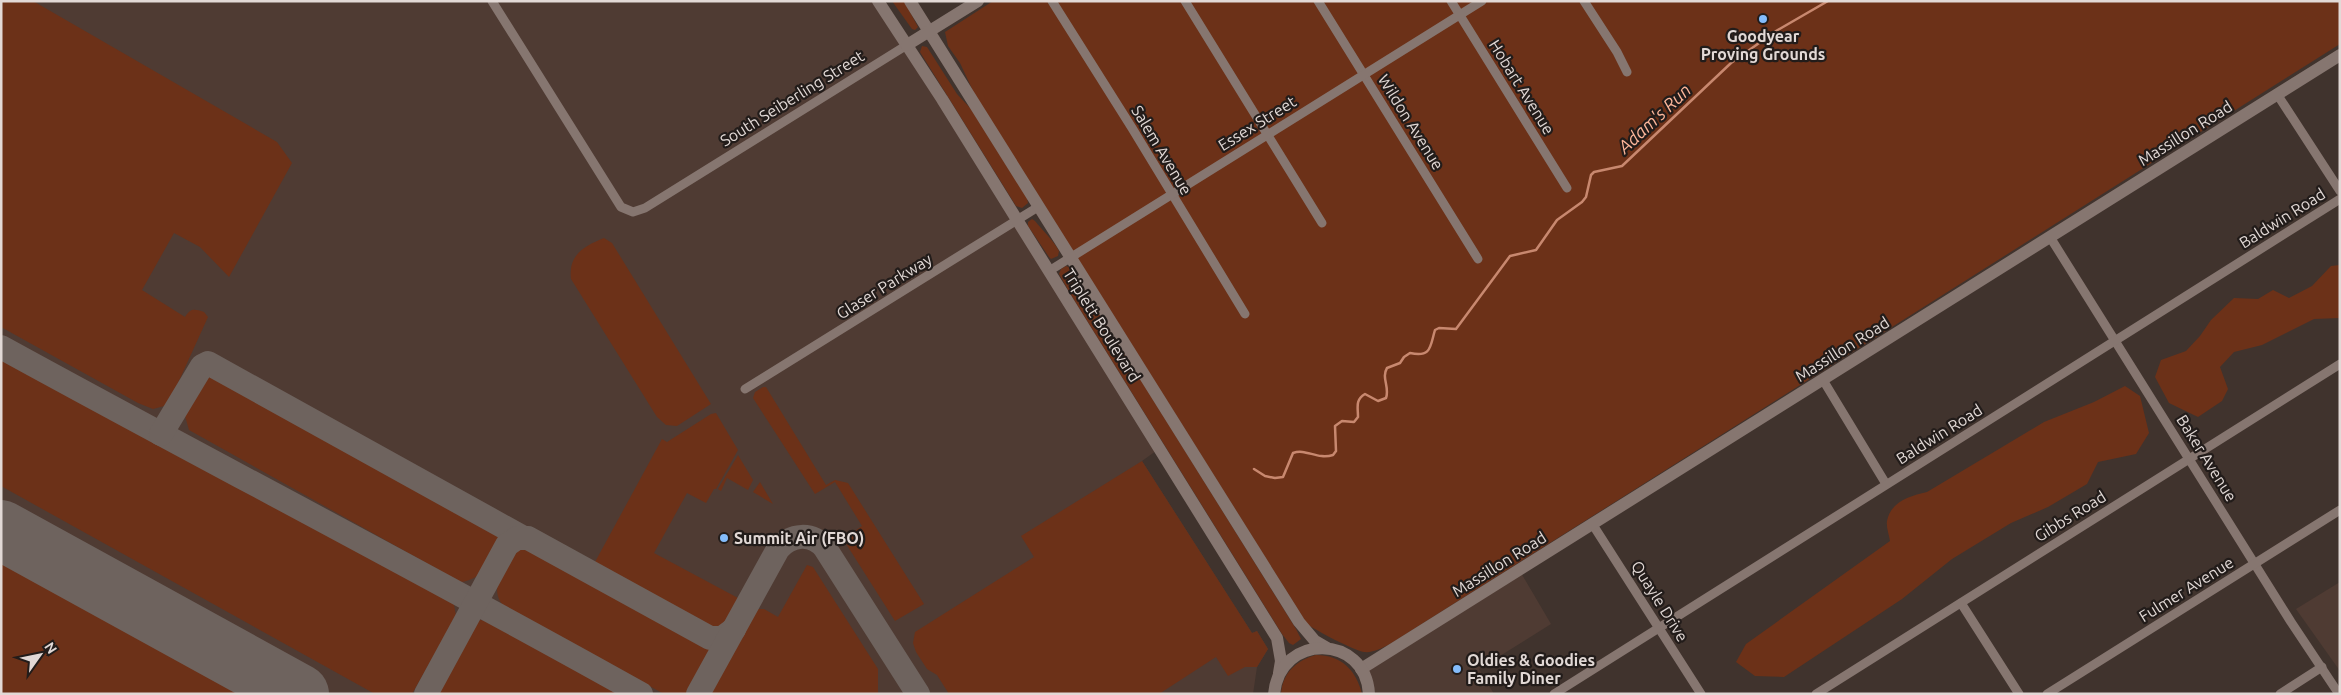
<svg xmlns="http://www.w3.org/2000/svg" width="2341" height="695" viewBox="0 0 2341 695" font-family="Ubuntu,sans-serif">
  <rect width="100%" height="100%" fill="#40332d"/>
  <g fill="#4f3b33">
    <path d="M1,1H878L1160,448L1142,461L1252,633L1257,631L1268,649L1257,667L1253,694H1Z"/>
    <path d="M1521,573L1551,624L1479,669L1494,694H1375L1368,670Z"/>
    <path d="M2340,582V671L2296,609Z"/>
  </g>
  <g fill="#6c3118">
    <path d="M1,1H33L277,142L292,163L229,277L200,247L174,233L142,290L185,317C191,308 194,309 204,312L208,317L168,405L153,409L138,403L1,327Z"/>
    <path d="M892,1H904L918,27L915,30L912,29Z"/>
    <path d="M993,1H2340V44L1390,644C1382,648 1373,653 1364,652C1353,650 1317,631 1307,624L974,93L960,63L948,46L945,32Z"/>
    <path d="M922,46L927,47L957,94L971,109L1027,198L1028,203L1022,208L1016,206L920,52Z"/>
    <path d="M1032,219L1035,221C1043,231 1054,241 1059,251L1058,256L1051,259L1049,257L1028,226V222Z"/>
    <path d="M604,238L612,243L711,404L677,426L666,425L657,417L571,279C568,255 584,246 604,238Z"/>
    <path d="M2340,265V318L2314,319L2262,345L2234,352L2220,367L2228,389L2222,401L2198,417L2169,403L2155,377L2161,360L2186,351L2200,336L2211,320L2234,298L2258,299L2273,290L2289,298L2312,286L2331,266Z"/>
    <path d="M1066,266L1071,268L1296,629L1301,639L1293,645L1289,643L1282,634L1071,295L1059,274L1061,269Z"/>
    <path d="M1,354L13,356L449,598L454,605L456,616L412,694H375L1,486Z"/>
    <path d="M212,372L225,376L497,527L502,532V538C492,557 485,580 460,582L189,430L183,409L201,376Z"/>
    <path d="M2125,386L2140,396L2149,433L2136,454L2098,462L2087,484L2048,507L2011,523L1952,559L1902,599L1784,677L1755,676L1736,662L1746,644L1890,541C1889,535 1886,527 1887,521C1891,501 1910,496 1927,492L2044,422L2094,402Z"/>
    <path d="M763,387H766L826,485L835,480L848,483L924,604L895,621L843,539L862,526L835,482L815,494L753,398L755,392Z"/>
    <path d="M716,413L738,450L716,489H714L706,503L687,493L654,553L738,598L739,603L725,630L716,633L599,570L595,562L662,439L667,442L711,414Z"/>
    <path d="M738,455L753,480L748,490L727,478L721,491L718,489Z"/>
    <path d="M1142,461L1252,633L1257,631L1268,649L1257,667H1245L1228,676L1216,657L1159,694H949L937,675L927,669L916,652L913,643L915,632L1034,557L1021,536Z"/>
    <path d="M760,482L773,504L753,492Z"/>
    <path d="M522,543H529L709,646L712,653L690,694H664L503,605C487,588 507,557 522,543Z"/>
    <path d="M1,558L248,694H1Z"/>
    <path d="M807,565L813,567L878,669V694H707L751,613L754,609H764L778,617Z"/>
    <path d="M480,620L498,622L628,694H435L471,629Z"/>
    <path d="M1316,655C1341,655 1356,670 1362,694H1281C1282,673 1297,660 1316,655Z"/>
  </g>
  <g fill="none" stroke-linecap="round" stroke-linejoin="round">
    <path stroke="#c8886f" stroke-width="2.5" d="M1254,469L1265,476L1275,478L1283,477L1293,453C1306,448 1317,460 1333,455L1336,451L1335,426L1342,421L1354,422L1358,417C1358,407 1355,400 1365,394L1378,401L1386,398C1390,387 1381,378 1387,368L1400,363L1404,357L1410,353C1432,358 1430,346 1435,330L1439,328L1456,329L1510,256L1536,250L1557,220L1582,202L1586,197L1591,175L1594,172L1622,166L1731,63L1776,31L1828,1"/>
    <g stroke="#6e635e" stroke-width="24">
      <path d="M1,347C214,464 429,575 641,694"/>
      <path d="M161,434L202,366L208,363L522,537"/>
      <path d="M426,694L507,545L517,538H528L710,638H722L734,629"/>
      <path d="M698,694L778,549C791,534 812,532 825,548L918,694"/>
    </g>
    <path stroke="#6e635e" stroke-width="60" d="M1,530L299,694"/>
    <g stroke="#867670" stroke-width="9">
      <path d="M492,1L621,207L633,212L645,208L907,45"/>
      <path d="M1052,1L1132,128L1245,314"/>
      <path d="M1185,1L1322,223"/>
      <path d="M1318,1L1478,259"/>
      <path d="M1451,1L1567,188"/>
      <path d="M1584,1L1617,52L1627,72"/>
      <path d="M2277,94L2340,191"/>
      <path d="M2050,237L2291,622L2339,694"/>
      <path d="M1049,271L1482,1"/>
      <path d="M1823,380L1886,484"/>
      <path d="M745,389L1038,207"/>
      <path d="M1593,525L1701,694"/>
      <path d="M1961,603L2019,694"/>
      <path d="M1554,694L2340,199"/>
      <path d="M1816,694L2340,364"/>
      <path d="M2047,694L2340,510"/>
      <path d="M2280,694L2322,667"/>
    </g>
    <g stroke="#867670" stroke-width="12">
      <path d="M878,1L942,99L1277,638L1281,661L1279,673"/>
      <path d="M910,1L1299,622L1315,641L1327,648"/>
      <path d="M907,45L978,1"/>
      <path d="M1361,669L2340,55"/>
      <path d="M1274,694C1280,632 1366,634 1369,694"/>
    </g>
  </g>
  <g fill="#84bcfb" stroke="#221c1a" stroke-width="2">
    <circle cx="1763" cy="19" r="5"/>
    <circle cx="724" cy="538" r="5"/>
    <circle cx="1457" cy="669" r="5"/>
  </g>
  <g text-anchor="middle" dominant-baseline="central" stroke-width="4.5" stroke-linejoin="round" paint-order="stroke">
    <g font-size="16" font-weight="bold" fill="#e2d9d6" stroke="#221c1a" text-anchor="start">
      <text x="1763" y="36" text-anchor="middle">Goodyear<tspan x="1763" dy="18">Proving Grounds</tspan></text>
      <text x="734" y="538">Summit Air (FBO)</text>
      <text x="1467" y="660">Oldies &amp; Goodies<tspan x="1467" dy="18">Family Diner</tspan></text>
    </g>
    <g font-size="16" fill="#e2d9d6" stroke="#221c1a">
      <text transform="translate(1522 87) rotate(58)">Hobart Avenue</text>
      <text transform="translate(792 98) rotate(-32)">South Seiberling Street</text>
      <text transform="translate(1411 122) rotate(58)">Wildon Avenue</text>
      <text transform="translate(1257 123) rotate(-32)">Essex Street</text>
      <text transform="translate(2185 133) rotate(-32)">Massillon Road</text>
      <text transform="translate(1162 150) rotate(59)">Salem Avenue</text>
      <text transform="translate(2282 218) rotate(-32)">Baldwin Road</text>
      <text transform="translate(884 286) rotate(-32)">Glaser Parkway</text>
      <text transform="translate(1102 325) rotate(58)">Triplett Boulevard</text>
      <text transform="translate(1842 349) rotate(-32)">Massillon Road</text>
      <text transform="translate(1939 434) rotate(-32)">Baldwin Road</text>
      <text transform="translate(2207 458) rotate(58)">Baker Avenue</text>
      <text transform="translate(2070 516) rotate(-32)">Gibbs Road</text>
      <text transform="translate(1499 564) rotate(-32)">Massillon Road</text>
      <text transform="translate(2186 589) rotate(-32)">Fulmer Avenue</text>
      <text transform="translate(1660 601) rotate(58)">Quayle Drive</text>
    </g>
    <g font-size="18" font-style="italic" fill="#fcb69a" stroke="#221c1a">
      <text transform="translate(1654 118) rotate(-43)">Adam's Run</text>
    </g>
  </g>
  <rect width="2341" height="695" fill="none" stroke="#e2d9d6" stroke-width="5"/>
  <g transform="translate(40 655) rotate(57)" stroke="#221c1a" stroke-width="4" paint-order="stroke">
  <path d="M0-4L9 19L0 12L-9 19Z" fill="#e2d9d6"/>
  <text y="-8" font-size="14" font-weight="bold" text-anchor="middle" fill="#e2d9d6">N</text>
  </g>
</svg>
